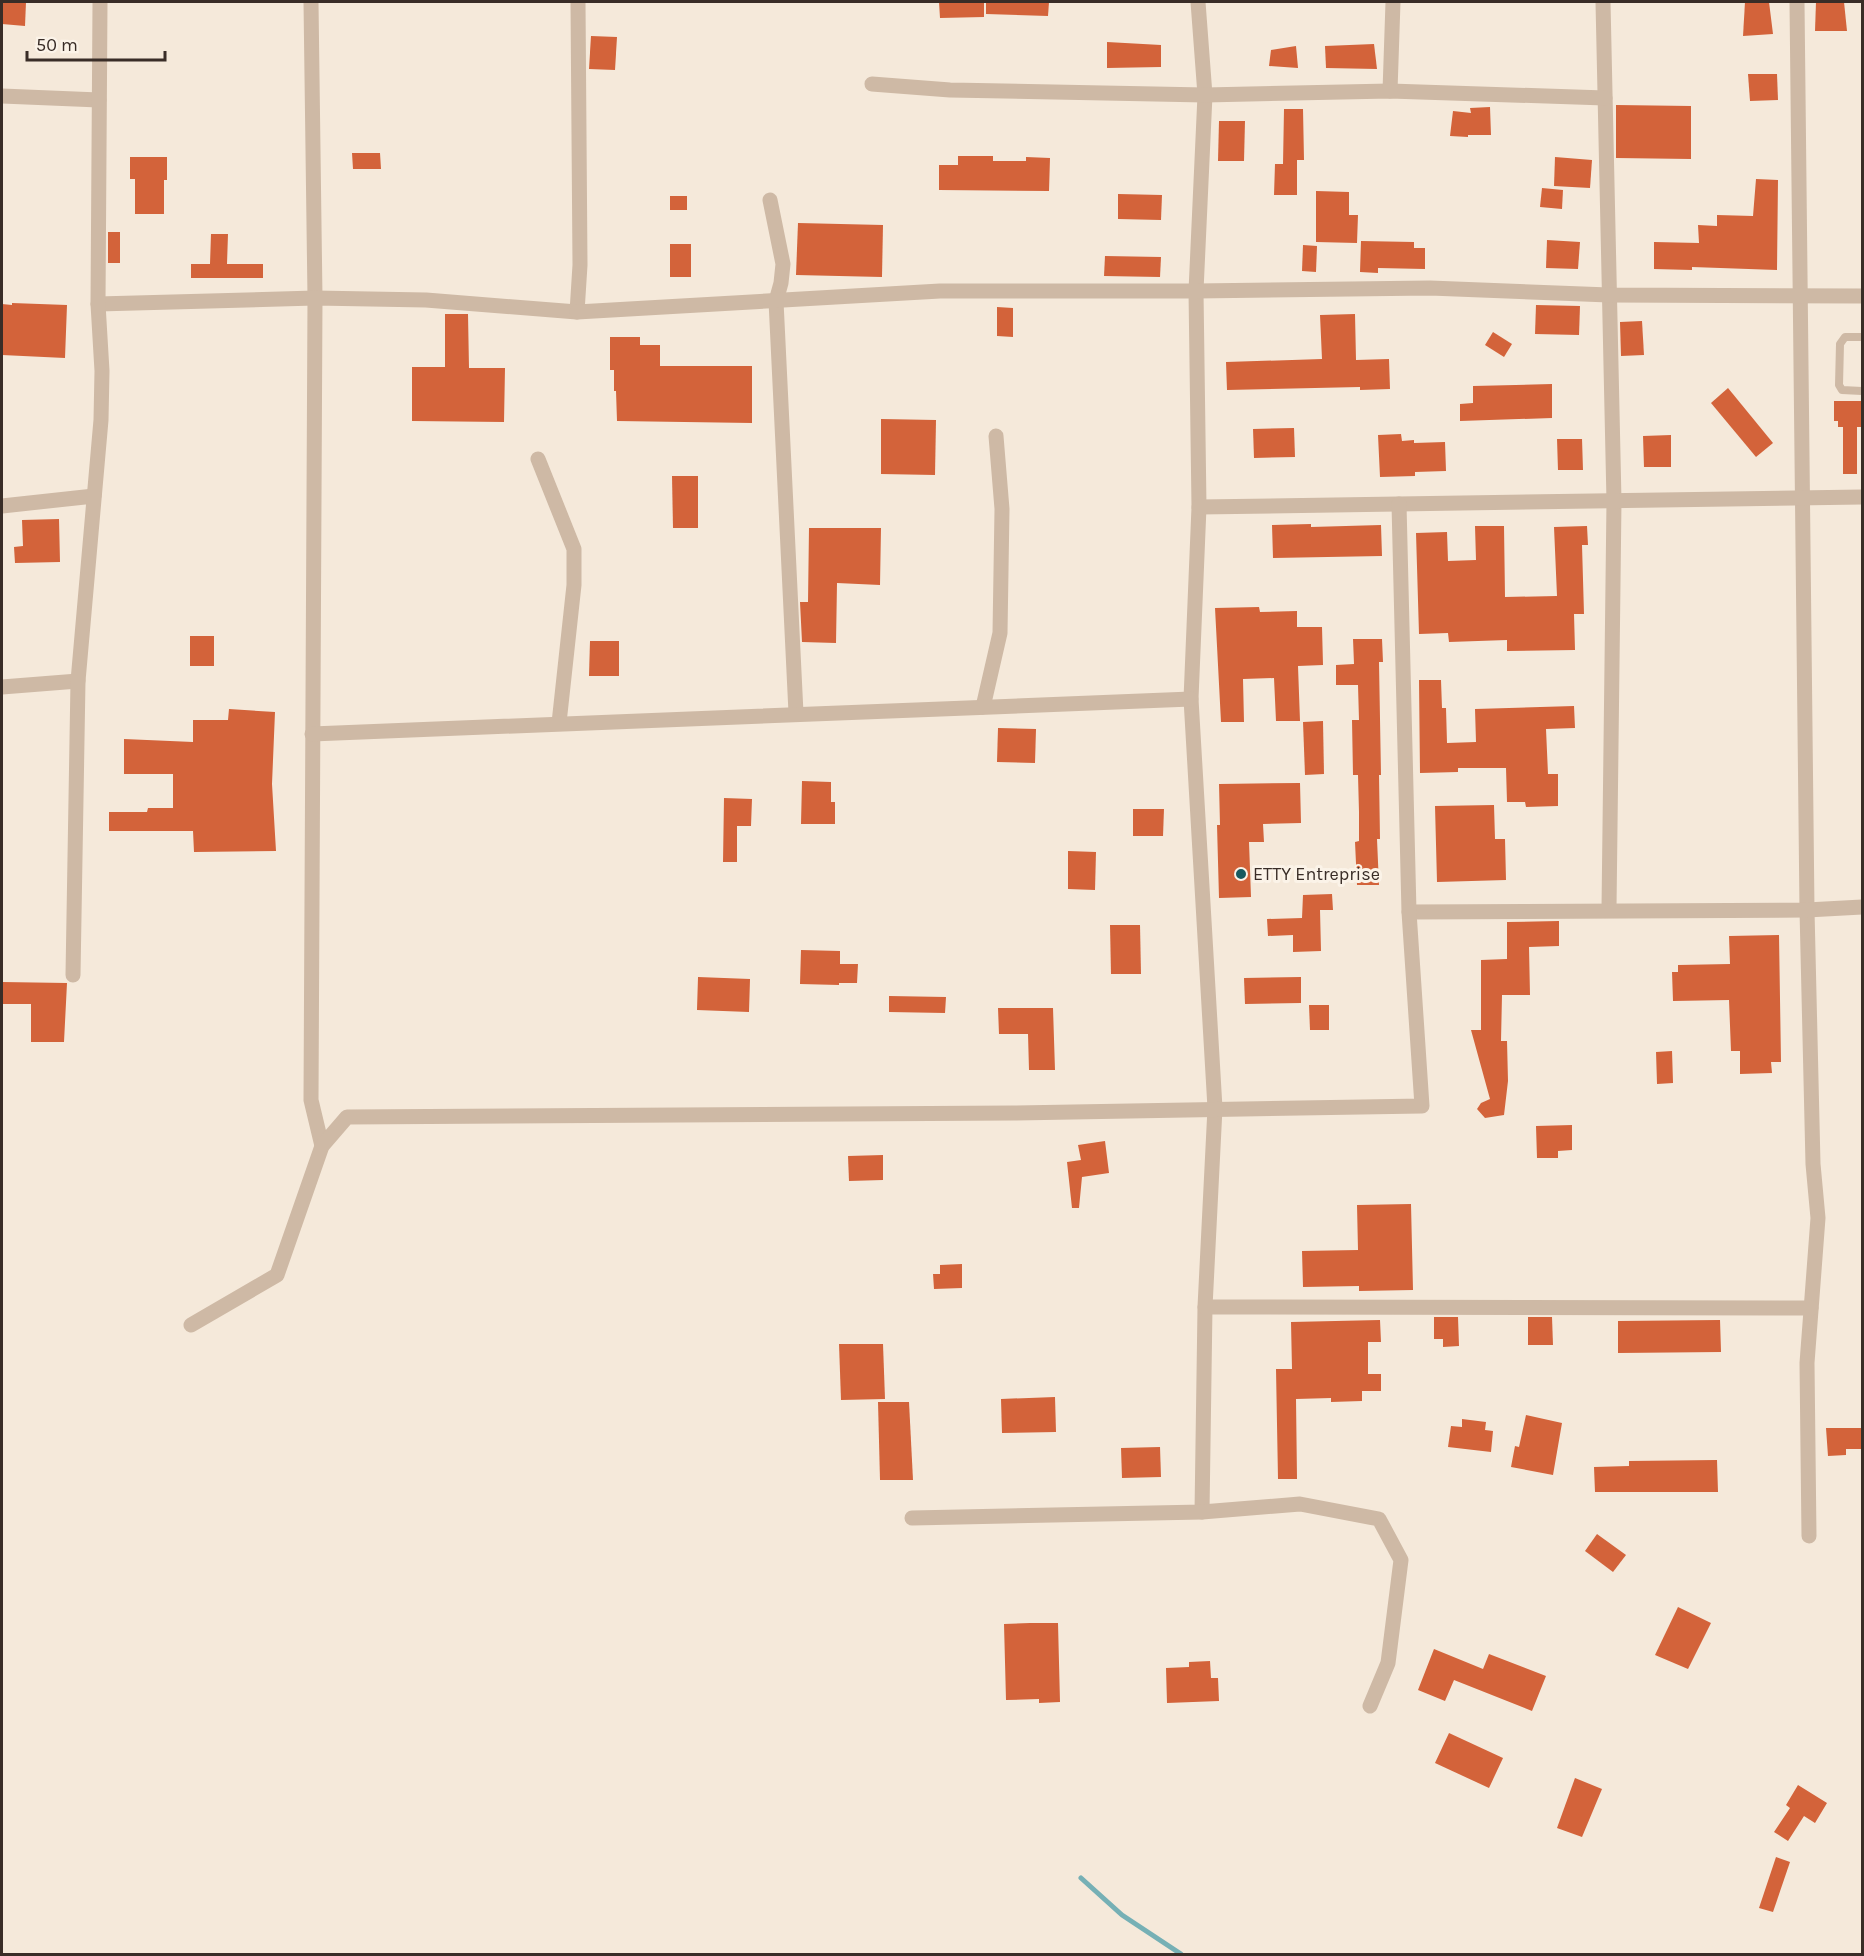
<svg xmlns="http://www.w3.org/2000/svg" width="1864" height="1956" viewBox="0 0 1864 1956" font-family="Karla,sans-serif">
  <rect width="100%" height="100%" fill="#f5e9da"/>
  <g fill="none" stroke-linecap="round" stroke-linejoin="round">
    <path stroke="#76b0b5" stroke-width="5" d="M1081,1878L1122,1915L1181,1954"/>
  </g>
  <g fill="#d3633a">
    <path d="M2,2H26L25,26L2,24Z"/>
    <path d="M939,2H984V17L940,18Z"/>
    <path d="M986,2H1049L1048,16L986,14Z"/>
    <path d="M1745,2H1769L1773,34L1743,36Z"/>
    <path d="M1816,2H1844L1847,31H1815Z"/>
    <path d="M591,36L617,37L615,70L589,69Z"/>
    <path d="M1107,42L1161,45V67L1107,68Z"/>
    <path d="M1374,44L1377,69L1326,68L1325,46Z"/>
    <path d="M1296,46L1298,68L1269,66L1271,50Z"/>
    <path d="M1748,74H1777L1778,100L1750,101Z"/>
    <path d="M1616,105L1691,106V159L1616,158Z"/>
    <path d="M1490,107L1491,135H1468V137L1450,136L1453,111L1471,113L1470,108Z"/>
    <path d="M1284,109H1303L1304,160H1297V195H1274L1275,164H1283Z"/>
    <path d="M1219,121H1245L1244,161H1218Z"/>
    <path d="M352,153H380L381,169H353Z"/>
    <path d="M958,156H993V161H1026V157L1050,158L1049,191L939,190V165H958Z"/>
    <path d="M130,157H167V180H164V214H135V179H130Z"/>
    <path d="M1555,157L1592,160L1590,188L1554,186Z"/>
    <path d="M1756,179L1778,180L1777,270L1692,267V270L1654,269V242L1699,243L1698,225L1717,226V215L1753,216Z"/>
    <path d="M1542,188L1563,190L1562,209L1540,207Z"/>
    <path d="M1316,191L1349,192V215H1358L1357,243L1316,242Z"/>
    <path d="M1118,194L1162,195L1161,220L1118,219Z"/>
    <rect x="670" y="196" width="17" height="14"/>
    <path d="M798,223L883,225L882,277L796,275Z"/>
    <rect x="108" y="232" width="12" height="31"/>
    <path d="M211,234H228L227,264H263V278H191V264H210Z"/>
    <path d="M1547,240L1580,242L1578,269L1546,268Z"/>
    <path d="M1361,241L1414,242V248H1425V269L1378,268V273L1360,272Z"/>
    <rect x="670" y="244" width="21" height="33"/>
    <path d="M1303,245L1317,246L1316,272L1302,271Z"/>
    <path d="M1105,256L1161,257L1160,277L1104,276Z"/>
    <path d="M12,303L67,305L65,358L2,355V304L12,305Z"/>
    <path d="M1536,305L1580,306L1579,335L1535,334Z"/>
    <path d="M997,307L1013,308V337L997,336Z"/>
    <path d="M445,314H468L469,368H505L504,422L412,421V367H445Z"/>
    <path d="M1355,314L1356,360L1389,359L1390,389L1360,390V387L1227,390L1226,362L1322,359L1320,315Z"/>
    <path d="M1642,321L1644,355L1621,356L1620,322Z"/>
    <path d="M1493,332L1512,344L1504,357L1485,345Z"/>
    <path d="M610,337H640V345H660V366H752V423L617,421L616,391H614V370H610Z"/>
    <path d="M1552,384V418L1460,421V404L1473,403V386Z"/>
    <path d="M1728,388L1773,443L1756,457L1711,403Z"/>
    <path d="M1834,401H1863V427H1857V474H1843V427H1838V421H1834Z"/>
    <path d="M881,419L936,420L935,475L881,474Z"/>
    <path d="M1294,428L1295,457L1254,458L1253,429Z"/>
    <path d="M1401,434L1402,441L1414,440V443L1445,442L1446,471L1415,472V476L1380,477L1378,435Z"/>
    <path d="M1671,435V467H1644L1643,436Z"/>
    <path d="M1557,439H1582L1583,470H1558Z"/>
    <path d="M672,476H698V528H673Z"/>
    <path d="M59,519L60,562L15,563L14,547L23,546L22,520Z"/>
    <path d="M1311,524V527L1381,525L1382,556L1273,558L1272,525Z"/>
    <path d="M1475,526H1504L1505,597L1557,596L1554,527L1587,526L1588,545H1582L1584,614H1574L1575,650L1507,651V640L1449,642L1448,633L1419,634L1416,533L1447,532L1448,561L1476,560Z"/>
    <path d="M809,528H881L880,585L837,583L836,643L802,642L800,602H808Z"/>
    <path d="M1259,607L1260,612L1297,611V627H1322L1323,665L1298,666L1300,721H1276L1274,678L1243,679L1244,722H1221L1215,608Z"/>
    <rect x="190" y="636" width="24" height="30"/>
    <path d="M1353,639H1382L1383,662H1379L1381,775H1379L1380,839H1377L1379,885H1357L1355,842L1359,841V812L1358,775H1353L1352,720H1359L1358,685H1336V665L1354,664Z"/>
    <path d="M590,641H619V676H589Z"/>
    <path d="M1419,680H1441L1442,708H1446L1447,743L1476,742L1475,709L1574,706L1575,728L1546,729L1548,774H1558V806L1526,807L1525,802H1507L1506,768H1458V772L1420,773Z"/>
    <path d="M229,709L275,712L272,784L276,851L194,852L193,831H109V812H147L148,808H173V774H124V739L193,742V720H228Z"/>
    <path d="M1323,721L1324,774L1305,775L1303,722Z"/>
    <path d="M998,728L1036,729L1035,763L997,762Z"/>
    <path d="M802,781L831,782V802H835V824H801Z"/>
    <path d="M1300,783L1301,823L1263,824L1264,842H1249L1251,897L1219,898L1217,825H1220L1219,784Z"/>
    <path d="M724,798L752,799L751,826H737V862H723Z"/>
    <path d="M1494,805L1495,839H1505L1506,880L1437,882L1435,806Z"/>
    <path d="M1133,809H1164L1163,836H1133Z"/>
    <path d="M1068,851L1096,852L1095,890L1068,889Z"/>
    <path d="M1332,894L1333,910H1320L1321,951L1293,952V935L1268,936L1267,919L1302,918L1303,895Z"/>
    <path d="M1559,921V946L1529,947L1530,995H1502L1501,1041H1507L1508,1081L1504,1115L1485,1118L1477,1109L1481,1103L1490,1099L1471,1030H1481V960L1507,959V922Z"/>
    <path d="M1110,925H1140L1141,974H1111Z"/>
    <path d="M1779,935L1781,1062H1771L1772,1073L1740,1074V1051H1731L1729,1000L1673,1001L1672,972H1678V965L1730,964L1729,936Z"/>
    <path d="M801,950L840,951V964H858L857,983H839V985L800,984Z"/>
    <path d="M698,977L750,979L749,1012L697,1010Z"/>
    <path d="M1301,977V1003L1245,1004L1244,978Z"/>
    <path d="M2,982L67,983L64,1042H31V1004H2Z"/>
    <path d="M889,996L946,997L945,1013L889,1012Z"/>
    <path d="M1309,1005H1329V1030H1310Z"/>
    <path d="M998,1008H1053L1055,1070H1029L1028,1034H999Z"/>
    <path d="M1672,1051L1673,1083L1657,1084L1656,1052Z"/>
    <path d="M1572,1125V1150L1558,1151V1158H1537L1536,1126Z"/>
    <path d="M1105,1141L1109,1173L1082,1177L1079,1208H1072L1067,1162L1081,1160L1078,1145Z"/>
    <path d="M883,1155V1180L849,1181L848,1156Z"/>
    <path d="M1411,1204L1413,1290L1359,1291V1286L1303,1287L1302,1251L1358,1250L1357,1205Z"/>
    <path d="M962,1264V1288L934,1289L933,1274H940V1265Z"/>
    <path d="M1434,1317H1458L1459,1346L1443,1347V1339H1434Z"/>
    <path d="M1528,1317H1552L1553,1345H1528Z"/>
    <path d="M1380,1320L1381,1342H1368V1374H1381V1391H1362V1401L1331,1402V1398L1296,1399L1297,1479H1278L1276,1369H1292L1291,1322Z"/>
    <path d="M1720,1320L1721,1352L1618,1353V1321Z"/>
    <path d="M839,1344H883L885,1399L841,1400Z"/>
    <path d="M1055,1397L1056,1432L1002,1433L1001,1399Z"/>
    <path d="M878,1402H909L913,1480H880Z"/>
    <path d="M1526,1415L1562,1423L1553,1475L1511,1467L1515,1446L1519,1447Z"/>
    <path d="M1462,1419L1486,1422L1485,1430L1493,1431L1491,1452L1448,1447L1451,1426L1462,1427Z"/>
    <path d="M1826,1428H1863V1449H1846V1455L1828,1456Z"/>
    <path d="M1160,1447L1161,1477L1122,1478L1121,1448Z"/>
    <path d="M1717,1460L1718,1492H1595L1594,1467L1629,1466V1461Z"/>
    <path d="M1597,1534L1626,1555L1613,1572L1585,1551Z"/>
    <path d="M1678,1607L1711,1623L1688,1669L1655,1655Z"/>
    <path d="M1030,1623H1058L1060,1702L1039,1703V1699L1006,1700L1004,1624Z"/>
    <path d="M1434,1649L1483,1669L1489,1654L1546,1676L1532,1711L1454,1680L1445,1701L1418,1690Z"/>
    <path d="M1210,1661L1211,1678H1218L1219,1701L1167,1703L1166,1668L1189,1667V1662Z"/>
    <path d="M1449,1733L1503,1758L1489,1788L1435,1763Z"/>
    <path d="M1575,1778L1602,1789L1582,1837L1557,1828Z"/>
    <path d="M1798,1785L1827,1803L1815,1823L1804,1816L1788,1841L1774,1832L1790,1808L1786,1805Z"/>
    <path d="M1776,1857L1790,1862L1773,1912L1759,1908Z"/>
  </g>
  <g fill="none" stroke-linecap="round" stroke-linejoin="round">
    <path stroke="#ceb9a5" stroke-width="8" d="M1862,337H1845L1840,344L1839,385L1842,390L1862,391"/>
    <g stroke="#ceb9a5" stroke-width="15">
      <path d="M311,2L315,298L311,1100L322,1146"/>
      <path d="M1198,2L1205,95L1196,291L1199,507L1191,699L1215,1108L1205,1307L1202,1512"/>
      <path d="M1603,2L1614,501L1609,909"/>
      <path d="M1797,2L1807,910L1813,1164L1818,1218L1807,1363L1809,1536"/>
      <path d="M872,84L950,90L1205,95L1390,91L1605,98"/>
      <path d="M1390,91L1393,2"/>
      <path d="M2,96L99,100"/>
      <path d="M770,200L783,264L781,283L776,301L796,713"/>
      <path d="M98,304L315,298L426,300L577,312L580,265L578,2"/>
      <path d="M577,312L940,291H1196L1430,288L1609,295L1862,296"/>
      <path d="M538,459L574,549V585L559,723"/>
      <path d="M2,506L94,496"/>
      <path d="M1199,507L1862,497"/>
      <path d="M2,687L78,681"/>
      <path d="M983,707L1000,633L1002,509L996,436"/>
      <path d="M312,734L1191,699"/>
      <path d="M1409,912L1807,910L1862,907"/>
      <path d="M73,975L78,681L101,420L102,371L98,304L100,2"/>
      <path d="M1205,1307L1811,1308"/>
      <path d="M191,1325L277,1275L322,1146L347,1117L1013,1113L1422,1106L1409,912L1399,504"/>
      <path d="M912,1518L1202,1512L1300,1504L1379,1519L1401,1560L1388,1663L1370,1706"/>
    </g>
  </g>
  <circle fill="#18595f" stroke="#fbf3e8" stroke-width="2" cx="1241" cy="874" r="6"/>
  <g text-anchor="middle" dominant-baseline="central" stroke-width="6" stroke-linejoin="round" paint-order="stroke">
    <g font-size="18" fill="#392d27" stroke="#fbf3e8" text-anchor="start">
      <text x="1253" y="874">ETTY Entreprise</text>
    </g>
  </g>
  <rect width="1864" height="1956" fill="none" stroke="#392d27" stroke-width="6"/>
  <path d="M27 51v9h138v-9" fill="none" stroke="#392d27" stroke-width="3"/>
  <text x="36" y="51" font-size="18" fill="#392d27" stroke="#fbf3e8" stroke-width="4.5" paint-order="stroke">50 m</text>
</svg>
